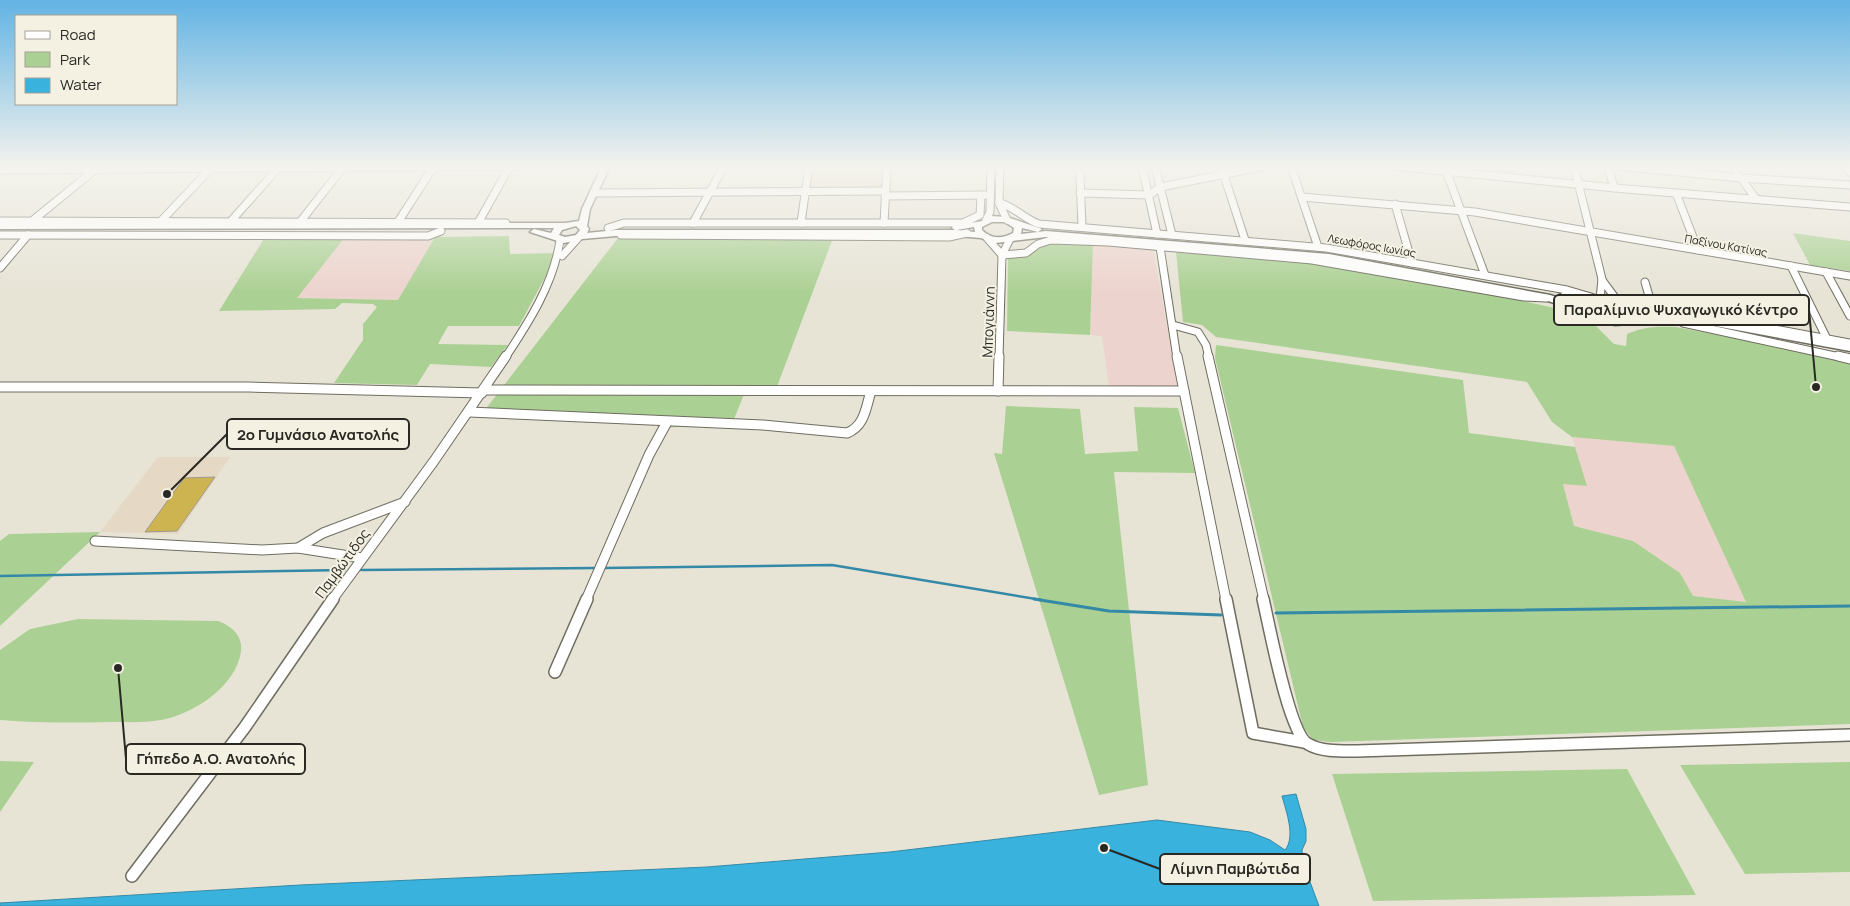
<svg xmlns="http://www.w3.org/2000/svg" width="1850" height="906" viewBox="0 0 1850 906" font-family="Manrope,sans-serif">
  <rect width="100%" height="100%" fill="#e7e4d6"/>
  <g fill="#edd3cd">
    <path d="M345,237H435L398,300L297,298Z"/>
    <path d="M1093,243L1153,248L1178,389L1110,394L1102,336L1090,335Z"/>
    <path d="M1572,437L1674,446L1746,602L1693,596L1680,573L1633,541L1574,526L1563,483L1586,486Z"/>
  </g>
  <g fill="#e5d8c4">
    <path d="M813,166H882L881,189L810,190Z"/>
    <path d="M158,457H230L178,534L100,532Z"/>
  </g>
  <g fill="#abd093">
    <path d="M1793,233L1850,241V271L1810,265Z"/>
    <path d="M509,236L510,254L558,253L519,326H448L438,344L508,345L491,367L430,364L417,385L334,383L363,340V324L377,307L373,304L342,303L335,309L219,311L265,237H345L297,298L398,300L435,237Z"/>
    <path d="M618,238H833L775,392H745L732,424L659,428L656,424L481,415Z"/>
    <path d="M1053,241L1093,243L1090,335L1007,331L1008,258L1028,256L1042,244Z"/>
    <path d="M1176,252L1322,265L1486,293L1559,309L1596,326L1614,344L1626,346L1627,334C1642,327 1659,326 1676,327L1850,360V724L1331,742L1313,740L1303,727L1215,358L1216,345L1463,380L1469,433L1575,447L1587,486L1563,484L1574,526L1633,541L1680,573L1693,596L1746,602L1674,446L1572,437L1552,422L1527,382L1216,337L1202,325L1183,322Z"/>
    <path d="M1006,406L1080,409L1085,454L1138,451L1134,407L1178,408L1195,473L1114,472L1148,785L1099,795L994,453L1002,454Z"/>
    <path d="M100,532L0,626V541L9,534Z"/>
    <path d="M78,619L218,621C232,626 243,636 241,651C237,686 192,715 161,720C145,723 127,722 111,722C74,723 37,723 0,720V650L30,629Z"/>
    <path d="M0,761L34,762L0,812Z"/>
    <path d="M1850,762V872L1745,874L1680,765Z"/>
    <path d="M1627,769L1696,895L1373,901L1332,774Z"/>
  </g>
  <path fill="#39b2de" stroke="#3489a6" d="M1296,794L1306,829V841L1302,850L1303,863L1319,906H0V903L300,885L707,867L890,852L1157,820L1250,832L1270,840L1285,850C1296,837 1286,811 1282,796Z"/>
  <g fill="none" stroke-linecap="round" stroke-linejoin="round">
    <g stroke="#3489a6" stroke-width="2.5">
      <path d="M602,568L832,565L1042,600"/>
      <path d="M361,570L596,568"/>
      <path d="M0,576L345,570"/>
    </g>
    <g stroke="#3489a6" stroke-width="3">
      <path d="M1034,599L1109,611L1221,615"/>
      <path d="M1276,613L1850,606"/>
    </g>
  </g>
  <path fill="#cdb451" stroke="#9c998d" d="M215,477L177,531L145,532L184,478Z"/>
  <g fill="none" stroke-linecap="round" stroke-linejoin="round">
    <defs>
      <path id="pedestrian" d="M1732,166L1741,178"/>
      <g id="minor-far2">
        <path d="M1000,166L999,203L1007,220"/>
        <path d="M1076,166L1080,175L1082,227"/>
        <path d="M1142,166L1157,234"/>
        <path d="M1155,166L1172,235"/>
        <path d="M1221,166L1245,240"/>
        <path d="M1291,166L1318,247"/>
        <path d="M1393,166L1626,189L1850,207"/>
        <path d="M1497,166L1516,168"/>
        <path d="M1574,166L1602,279L1600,299"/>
        <path d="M1608,166L1614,188"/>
        <path d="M1619,166L1741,178L1850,185"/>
        <path d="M1845,166L1850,172"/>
        <path d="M1445,168L1485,275"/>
        <path d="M0,170L522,166"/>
        <path d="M1741,178L1756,199"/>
        <path d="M595,193L886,191"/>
        <path d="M1080,193L1149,195L1161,187L1265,166"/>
        <path d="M1676,193L1698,250"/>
        <path d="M885,196L989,195"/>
        <path d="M1302,197L1475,212L1850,276"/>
        <path d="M999,203C1014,206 1024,219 1039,224L1326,248L1567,290L1591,297"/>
        <path d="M1395,204L1412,263"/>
        <path d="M986,220L990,212L991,166"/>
        <path d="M0,221L506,223"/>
        <path d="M32,221L97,168"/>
        <path d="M161,221L212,167"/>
        <path d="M231,221L280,166"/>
        <path d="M300,222L344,166"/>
        <path d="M398,222L434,166"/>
        <path d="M478,223L510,166"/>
        <path d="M693,223L724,166"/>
        <path d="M801,223L809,166"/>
        <path d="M884,223L887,166"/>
        <path d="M608,228L624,223H963L980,215L981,195"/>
        <path d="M0,235L428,236L441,231"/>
        <path d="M621,235L949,237L967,233"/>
        <path d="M987,238L1002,255"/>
        <path d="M1160,247L1177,358"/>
        <path d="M1002,255L1026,253L1038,244L1051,240L1108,242L1312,260L1524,297L1546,298"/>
        <path d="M562,256L579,237"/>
        <path d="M1791,266L1827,339"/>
        <path d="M0,268L28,235"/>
        <path d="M1826,272L1850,316"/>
        <path d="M1602,280L1619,303"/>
        <path d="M1645,282L1651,303L1661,308L1850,343"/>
        <path d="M1683,323L1844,358"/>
        <path d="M1173,325L1198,332L1206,345L1209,358"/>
        <path d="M505,358C529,322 554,283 560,240"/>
        <path d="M999,358L1002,255L1010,239"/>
      </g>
      <g id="minor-far1">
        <path d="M1177,356L1226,600"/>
        <path d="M1208,356L1264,600"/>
        <path d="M1838,356L1850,359"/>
        <path d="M0,387H249L482,393"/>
        <path d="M484,390L1184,391"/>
        <path d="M998,391L999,356"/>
        <path d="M469,412L763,425L847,433C865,426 866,407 871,391"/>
        <path d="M95,541L262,550L298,548L323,533L405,502"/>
        <path d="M298,548L362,558"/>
        <path d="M332,600L434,461L506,356"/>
        <path d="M586,600L649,455L667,422"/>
      </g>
      <g id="minor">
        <path d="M1226,599L1253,733L1304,742"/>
        <path d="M1263,599C1269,624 1289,734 1308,744C1322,752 1341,751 1357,751L1850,735"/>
        <path d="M555,672L587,599"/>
        <path d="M132,876L245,727L333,599"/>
      </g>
      <path id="tertiary" d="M602,166H610L590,209L587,226L589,229L587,233L616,230H955L952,228L953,226L982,221L991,216L1007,217L1042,229L1038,232L1022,228L1021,234L1046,231L1329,254L1550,295L1584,306L1587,301L1564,298L1559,295L1564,292C1583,295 1613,294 1628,304L1850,345V351L1634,311L1636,317L1657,316L1662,319L1657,322L1615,325L1599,320L1589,314L1548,301L1329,260L1046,237L996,243L981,238L957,236H616L582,239L564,243L530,232L534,229L551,233L554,228L0,229V223H565L579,221L582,209ZM992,222H1005L1014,228L1013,233C1002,239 991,239 982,230V227ZM576,226L580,230L576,235L565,237L559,235L562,230ZM974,227L975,232L957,230ZM1598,302C1609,301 1623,303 1626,316C1615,323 1602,315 1594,307Z"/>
    </defs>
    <use href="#pedestrian" stroke="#6f6c60" stroke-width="7"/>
    <use href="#minor-far2" stroke="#6f6c60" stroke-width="9"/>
    <use href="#minor-far1" stroke="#6f6c60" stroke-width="11"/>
    <use href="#minor" stroke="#6f6c60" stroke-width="14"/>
    <use href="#tertiary" stroke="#6f6c60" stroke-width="3"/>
    <use href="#pedestrian" stroke="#fff" stroke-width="5"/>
    <use href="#minor-far2" stroke="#fff" stroke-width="7"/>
    <use href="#minor-far1" stroke="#fff" stroke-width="9"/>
    <use href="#minor" stroke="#fff" stroke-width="11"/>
    <use href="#tertiary" fill="#fff" fill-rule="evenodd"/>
  </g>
  <linearGradient id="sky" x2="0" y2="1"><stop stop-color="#62b3e4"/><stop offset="0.57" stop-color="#f4f3ed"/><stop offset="1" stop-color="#f4f3ed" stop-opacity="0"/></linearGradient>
  <rect width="1850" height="293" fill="url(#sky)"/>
  <g text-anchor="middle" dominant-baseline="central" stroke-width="4" stroke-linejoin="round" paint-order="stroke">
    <g font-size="11" fill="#292823" stroke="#f4f1e3">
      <text transform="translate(1372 245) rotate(10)">Λεωφόρος Ιωνίας</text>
      <text transform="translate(1726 245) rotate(10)">Παξίνου Κατίνας</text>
    </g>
    <g font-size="14" fill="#292823" stroke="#f4f1e3">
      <text transform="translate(988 322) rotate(-88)">Μπογιάννη</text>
      <text transform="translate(342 563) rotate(-54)">Παμβώτιδος</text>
    </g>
  </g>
  <path fill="none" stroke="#292823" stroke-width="2" d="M1816 387L1809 310M167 494L227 434M118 668L126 759M1104 848L1160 869"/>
  <g fill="#292823" stroke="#f4f1e3" stroke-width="2">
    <circle cx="1816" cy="387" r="5"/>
    <circle cx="167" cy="494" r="5"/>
    <circle cx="118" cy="668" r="5"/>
    <circle cx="1104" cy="848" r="5"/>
  </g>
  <g fill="#f4f1e3" stroke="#292823" stroke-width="2">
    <rect x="1554" y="295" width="255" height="30" rx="5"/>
    <rect x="227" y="419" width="182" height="30" rx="5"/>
    <rect x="126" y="744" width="179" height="30" rx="5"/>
    <rect x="1160" y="854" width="150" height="30" rx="5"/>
  </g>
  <g font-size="15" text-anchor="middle" font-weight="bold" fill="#292823">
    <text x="1681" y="315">Παραλίμνιο Ψυχαγωγικό Κέντρο</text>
    <text x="318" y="440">2ο Γυμνάσιο Ανατολής</text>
    <text x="216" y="764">Γήπεδο Α.Ο. Ανατολής</text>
    <text x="1235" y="874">Λίμνη Παμβώτιδα</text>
  </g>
  <rect x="15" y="15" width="162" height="90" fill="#f4f1e3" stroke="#a3a196"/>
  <rect x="25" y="31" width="25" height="8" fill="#ffffff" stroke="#a3a196"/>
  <text x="60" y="40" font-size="15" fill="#292823">Road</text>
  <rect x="25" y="52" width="25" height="15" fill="#abd093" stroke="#a3a196"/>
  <text x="60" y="65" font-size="15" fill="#292823">Park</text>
  <rect x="25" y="78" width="25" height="15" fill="#39b2de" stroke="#a3a196"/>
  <text x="60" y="90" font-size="15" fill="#292823">Water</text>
</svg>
